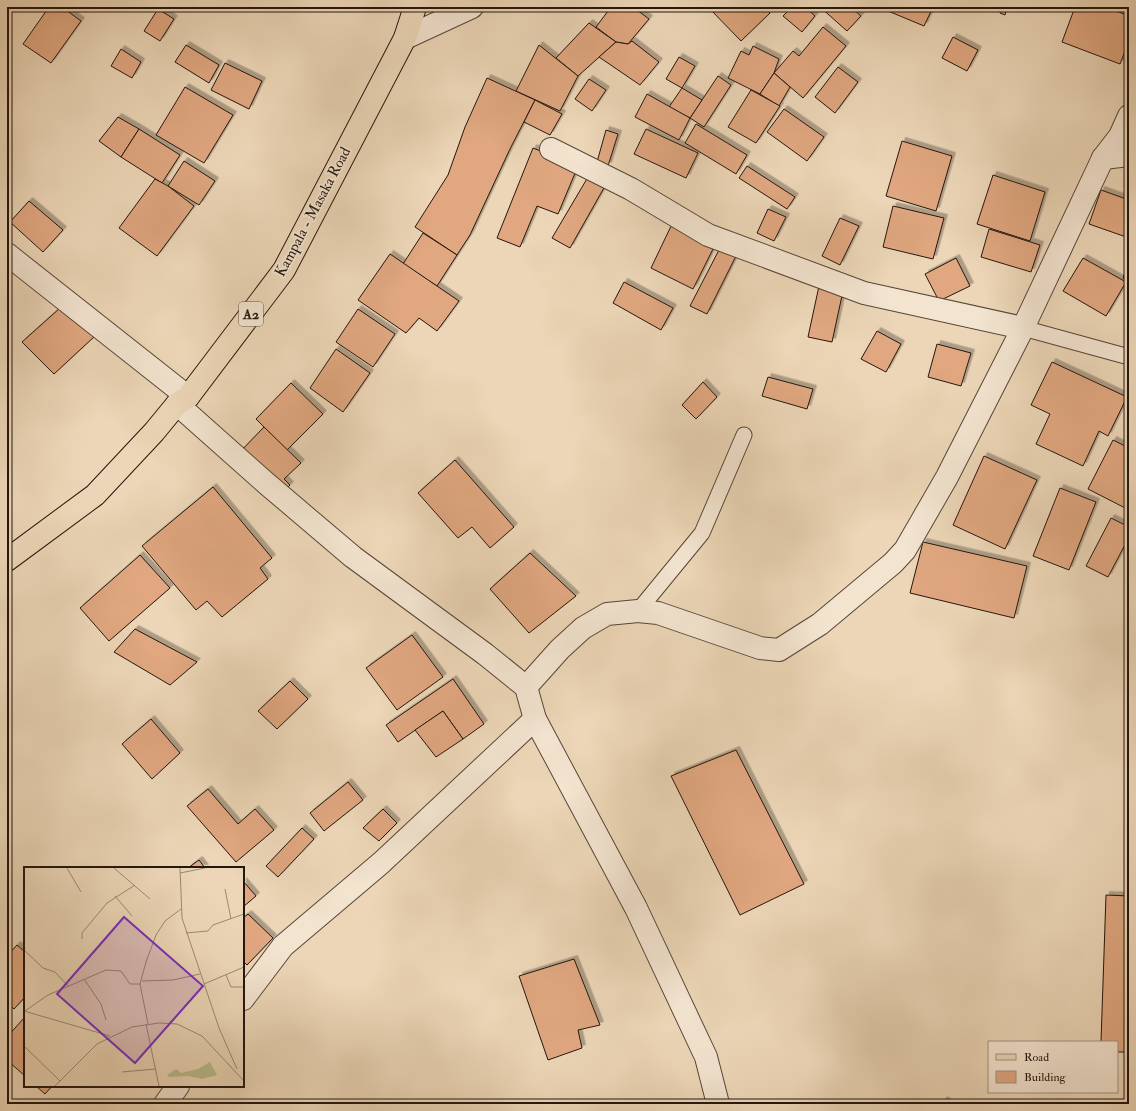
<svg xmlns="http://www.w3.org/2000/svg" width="1136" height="1111" viewBox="0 0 1136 1111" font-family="'IM FELL Double Pica',serif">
  <defs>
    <filter id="shadow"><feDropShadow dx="3.5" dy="-3.5" stdDeviation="0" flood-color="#0004"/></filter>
  </defs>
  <rect width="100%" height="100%" fill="#ecd6b7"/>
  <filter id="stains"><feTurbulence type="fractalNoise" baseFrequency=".005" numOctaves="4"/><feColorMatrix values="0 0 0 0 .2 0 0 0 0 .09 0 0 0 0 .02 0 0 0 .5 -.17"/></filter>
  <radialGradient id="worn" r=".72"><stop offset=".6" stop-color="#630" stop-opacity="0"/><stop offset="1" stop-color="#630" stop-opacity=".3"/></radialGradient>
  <g fill="#e0a780" stroke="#24160e" filter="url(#shadow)">
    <path d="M49,7H62L81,21L51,63L23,44Z"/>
    <path d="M611,7H633L649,19L628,44L616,42L596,27Z"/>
    <path d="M708,7H764L770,13L741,41Z"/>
    <path d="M792,7H805L815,16L802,32L783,16Z"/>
    <path d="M820,7H851L861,16L847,31Z"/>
    <path d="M860,7H869L865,12Z"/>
    <path d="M890,7H933L924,26L888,11Z"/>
    <path d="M1001,7H1007L1005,15L1000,13Z"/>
    <path d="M1075,7H1106L1129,16V41L1120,64L1062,42Z"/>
    <path d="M158,9L174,19L160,41L144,31Z"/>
    <path d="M589,23L616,42L578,76L556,58Z"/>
    <path d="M823,27L846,46L803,98L774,73L793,51L799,56Z"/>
    <path d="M953,37L978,50L967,71L942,58Z"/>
    <path d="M632,41L659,62L640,85L599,57L616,42L628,44Z"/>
    <path d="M186,45L219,65L209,83L175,62Z"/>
    <path d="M539,45L578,76L560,111L516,91Z"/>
    <path d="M753,46L779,59L774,73L760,94L728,78L741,51L749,55Z"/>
    <path d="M121,49L141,62L132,78L111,66Z"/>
    <path d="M679,57L695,66L682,88L666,79Z"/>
    <path d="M225,63L262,81L249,109L211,90Z"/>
    <path d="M838,67L858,82L835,113L815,97Z"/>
    <path d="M774,73L790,87L779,106L760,94Z"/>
    <path d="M718,76L731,85L704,127L690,118Z"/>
    <path d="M487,78L535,100L510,149L470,235L457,255L415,227L448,175L465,127Z"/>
    <path d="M589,79L606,90L592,111L575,99Z"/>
    <path d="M185,87L233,115L204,163L156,135Z"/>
    <path d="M682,88L702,100L690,118L669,107Z"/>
    <path d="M751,90L780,106L756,143L728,127Z"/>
    <path d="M647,94L690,118L679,140L635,117Z"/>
    <path d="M535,100L562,114L550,135L524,122Z"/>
    <path d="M784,109L824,137L807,161L767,132Z"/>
    <path d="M118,117L139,129L121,157L99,141Z"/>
    <path d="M696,124L747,155L736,174L685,143Z"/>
    <path d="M139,129L180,155L162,183L121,157Z"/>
    <path d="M646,129L698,153L686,178L634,154Z"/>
    <path d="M606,130L618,134L608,166L597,162Z"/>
    <path d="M902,141L952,156L936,211L886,196Z"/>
    <path d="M533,148L578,166L558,214L537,206L520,247L497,238Z"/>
    <path d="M184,161L215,181L199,205L168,186Z"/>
    <path d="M747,166L795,197L787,209L739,178Z"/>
    <path d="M993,175L1045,192L1030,241L977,224Z"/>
    <path d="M588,177L605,186L570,248L552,238Z"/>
    <path d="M155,179L168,186L194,206L157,256L119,228Z"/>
    <path d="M1101,190L1129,200V238L1089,224Z"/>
    <path d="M29,201L63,230L43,252L10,222Z"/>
    <path d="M893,206L944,218L933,259L883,247Z"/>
    <path d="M768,209L786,217L774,241L757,233Z"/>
    <path d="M840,218L859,226L840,265L822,256Z"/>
    <path d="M673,222L716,243L693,289L651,268Z"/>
    <path d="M989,229L1040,245L1031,272L981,257Z"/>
    <path d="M423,233L457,255L437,286L403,264Z"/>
    <path d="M720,248L736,256L707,314L690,306Z"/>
    <path d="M390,254L459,301L437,331L419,318L406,333L358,300Z"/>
    <path d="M956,258L970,286L939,301L925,274Z"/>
    <path d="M1083,258L1126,282L1106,316L1063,291Z"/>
    <path d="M1129,261V280L1123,278Z"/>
    <path d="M624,282L673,308L661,330L613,303Z"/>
    <path d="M819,286L843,291L832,342L808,337Z"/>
    <path d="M60,308L95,336L54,374L22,342Z"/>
    <path d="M358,309L395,334L373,367L336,342Z"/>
    <path d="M877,331L901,344L886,372L861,359Z"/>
    <path d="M937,344L971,353L961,386L928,377Z"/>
    <path d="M336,349L370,373L343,412L310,388Z"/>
    <path d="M1052,362L1127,397L1108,436L1099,431L1083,466L1036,444L1050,414L1031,405Z"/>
    <path d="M768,377L813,389L807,409L762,396Z"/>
    <path d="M703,382L717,397L696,419L682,405Z"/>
    <path d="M291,383L323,414L287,450L256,419Z"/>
    <path d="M264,427L301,463L284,479L290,485L281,494L239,453Z"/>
    <path d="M1113,440L1129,448V510L1088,489Z"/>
    <path d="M984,456L1037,480L1005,549L953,525Z"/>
    <path d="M455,460L514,527L490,548L472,527L458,538L418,493Z"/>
    <path d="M213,487L272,558L260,568L268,579L222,617L207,601L196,610L142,546Z"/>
    <path d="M1060,488L1096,502L1069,570L1033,556Z"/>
    <path d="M1111,518L1129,527V537L1108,577L1086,566Z"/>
    <path d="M923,542L1027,566L1014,618L910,593Z"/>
    <path d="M530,553L576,596L529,633L490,589Z"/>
    <path d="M140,555L170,588L109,641L80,608Z"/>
    <path d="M135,629L197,662L170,685L114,652Z"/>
    <path d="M412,635L443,677L397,710L366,668Z"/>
    <path d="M453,679L484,724L463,739L443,711L398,742L386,725Z"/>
    <path d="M290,681L308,699L277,729L258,711Z"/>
    <path d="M443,711L463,739L436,757L415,730Z"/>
    <path d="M151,719L180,753L152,779L122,744Z"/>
    <path d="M736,750L804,884L740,915L671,776Z"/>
    <path d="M348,782L363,800L324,831L310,813Z"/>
    <path d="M208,789L238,824L255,809L274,830L236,862L187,806Z"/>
    <path d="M383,809L397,823L379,841L363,828Z"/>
    <path d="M302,828L314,839L278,877L266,866Z"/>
    <path d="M199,860L205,868H188Z"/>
    <path d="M243,881L256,896L243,907Z"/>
    <path d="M1106,895L1129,896V1052H1117V1042H1101Z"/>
    <path d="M248,914L273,938L247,965L243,961V918Z"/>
    <path d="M17,945L25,952V997L14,1009L7,1003V956Z"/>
    <path d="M574,959L600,1025L578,1030L582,1048L548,1060L519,976Z"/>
    <path d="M24,1018H25V1076L7,1060V1037Z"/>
    <path d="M36,1086H52L45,1094Z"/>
    <path d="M944,1100L949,1104H941Z"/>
  </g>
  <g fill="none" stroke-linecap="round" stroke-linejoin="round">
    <defs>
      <g id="service">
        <path d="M1023,328L1129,357"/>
        <path d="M638,611L702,533L744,435"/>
      </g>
      <g id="minor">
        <path d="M551,149L631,189L708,235L864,293L1023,328"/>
        <path d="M1103,158L1129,155"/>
        <path d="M7,254L188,397"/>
        <path d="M177,404L267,484L353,557L485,654L526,687L535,719L636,908L706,1057L718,1104"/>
        <path d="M526,687L560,649L583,628L607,614L638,611L658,613L760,648L779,650L820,624L893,563L905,550L947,477L1023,328L1103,158L1120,136L1129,116"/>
        <path d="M243,999L283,946L381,863L535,719"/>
        <path d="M165,1104L178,1086"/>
      </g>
      <path id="tertiary" d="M405,38L472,7"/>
      <path id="primary" d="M7,560L95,495L154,432L177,404L188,397L284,270L405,38L415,7"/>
    </defs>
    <use href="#service" stroke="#564638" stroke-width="17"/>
    <use href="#minor" stroke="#564638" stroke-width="24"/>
    <use href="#tertiary" stroke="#564638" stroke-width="24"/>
    <use href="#primary" stroke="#24160e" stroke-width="24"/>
    <use href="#service" stroke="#f3e4d0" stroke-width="15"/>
    <use href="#minor" stroke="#f3e4d0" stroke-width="22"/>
    <use href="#tertiary" stroke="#f3e4d0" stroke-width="22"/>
    <use href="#primary" stroke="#ecd6b7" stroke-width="22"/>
  </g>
  <g text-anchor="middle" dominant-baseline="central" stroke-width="3.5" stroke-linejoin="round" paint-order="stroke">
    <rect fill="#f3e4d0" stroke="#625448" stroke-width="1" x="239" y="302" width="24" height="24" rx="3"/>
    <g font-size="14" font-weight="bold" fill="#24160e">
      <text x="251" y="314">A2</text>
    </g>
    <g font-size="15" fill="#24160e" stroke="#f3e4d0">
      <text transform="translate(313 212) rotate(-62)">Kampala - Masaka Road</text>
    </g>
  </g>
  <g transform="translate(24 867)">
    <rect width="220" height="220" fill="#ecd6b7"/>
    <path d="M186,195L193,208L178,212L164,209L145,210L143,208L152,202L157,206L174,202Z" fill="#babd8d"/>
    <path fill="none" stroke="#9c8973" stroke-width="1" d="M43,1L57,25M90,1L126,32M156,1L158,51L195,161L213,202M156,6L181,1M201,22L207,52M91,29L108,49M162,66L184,64L189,58L220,47M58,72V66L83,36L111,18M0,83L19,101L31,105L44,119M202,108L207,120H220M60,112L77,137L82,153M118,114L149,113L176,107M180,117L220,100M0,144L86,169M1,144L24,128L82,103L97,104L106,117H116M122,157L135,219M124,157L116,117L122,95L132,68L141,54L157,42M0,179L36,214M98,205L131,202M31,219L73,177L108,160L135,156L153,157L178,169L220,214"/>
    <path fill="#7b2cbf" fill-opacity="0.15" stroke="#7b2cbf" stroke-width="2" d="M100,50L179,119L111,196L33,127Z"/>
    <rect width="220" height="220" fill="none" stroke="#24160e" stroke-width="2"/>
  </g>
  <rect width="1136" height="1111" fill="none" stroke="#ecd6b7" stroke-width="24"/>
  <rect x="8" y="8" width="1120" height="1095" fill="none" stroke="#24160e" stroke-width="2"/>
  <rect x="12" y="12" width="1112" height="1087" fill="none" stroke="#24160e"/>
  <rect x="988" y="1041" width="130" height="52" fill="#f3e4d0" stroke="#a09282"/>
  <rect x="996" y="1054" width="20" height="6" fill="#ecd6b7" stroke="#a09282"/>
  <text x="1024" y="1061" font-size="12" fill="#24160e">Road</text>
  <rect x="996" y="1071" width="20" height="12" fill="#e0a780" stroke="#a09282"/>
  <text x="1024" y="1081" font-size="12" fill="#24160e">Building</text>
  <rect width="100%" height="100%" filter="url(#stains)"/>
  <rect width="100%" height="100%" fill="url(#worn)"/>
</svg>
